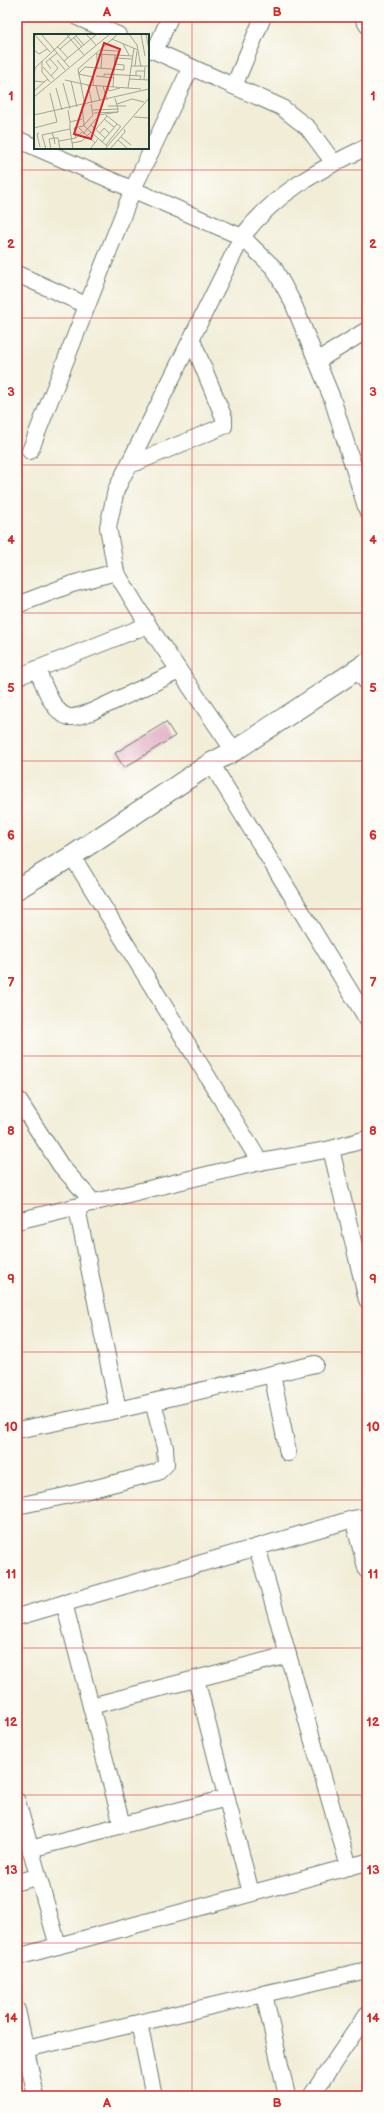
<svg xmlns="http://www.w3.org/2000/svg" width="384" height="2113" viewBox="0 0 384 2113" font-family="'Balsamiq Sans',sans-serif">
  <rect width="100%" height="100%" fill="#fdfcf7"/>
  <filter id="ink" filterUnits="userSpaceOnUse"><feTurbulence type="fractalNoise" baseFrequency=".025" numOctaves="2"/><feDisplacementMap in="SourceGraphic" scale="8" xChannelSelector="R" yChannelSelector="G"/><feConvolveMatrix kernelMatrix="1 2 1 2 8 2 1 2 1" color-interpolation-filters="sRGB"/></filter>
  <filter id="wash" filterUnits="userSpaceOnUse"><feTurbulence type="fractalNoise" baseFrequency=".012" numOctaves="4" result="noise"/><feDisplacementMap in="SourceGraphic" scale="16" xChannelSelector="R" yChannelSelector="G"/><feGaussianBlur stdDeviation="0.9" result="paint"/><feColorMatrix in="noise" values="0 0 0 0 0 0 0 0 0 0 0 0 0 0 0 0 0 1.4 0 .05"/><feComposite in="paint" operator="in"/></filter>
  <g filter="url(#wash)">
    <rect width="100%" height="100%" fill="#f1edd7"/>
    <g id="blocks">
      <path fill="#e2afc5" d="M166,722L175,736L124,768L115,753Z"/>
    </g>
  </g>
  <g filter="url(#ink)">
    <use href="#blocks" fill-opacity="0" stroke="#687b6d" stroke-width="1"/>
    <g fill="none" stroke-linecap="round" stroke-linejoin="round">
      <defs>
        <g id="minor">
          <path d="M77,17L118,35"/>
          <path d="M363,17L367,25"/>
          <path d="M148,48L281,107L308,128L334,163"/>
          <path d="M155,51L170,17"/>
          <path d="M234,86L263,17"/>
          <path d="M17,139L35,147"/>
          <path d="M37,148L242,237L274,268L293,303L332,398L367,510"/>
          <path d="M17,274L86,305"/>
          <path d="M317,361L367,330"/>
          <path d="M30,451L133,189L191,67"/>
          <path d="M130,465L224,426V418L192,340"/>
          <path d="M17,605L72,584L116,572"/>
          <path d="M37,669C44,684 52,713 69,717C76,718 84,714 91,712L179,671"/>
          <path d="M358,669L367,683"/>
          <path d="M17,677L148,625"/>
          <path d="M234,751L148,625L116,572L108,527L116,490L242,237C275,193 318,170 367,147"/>
          <path d="M211,763L367,1019"/>
          <path d="M72,856L260,1162"/>
          <path d="M17,1098L61,1166L94,1203"/>
          <path d="M331,1149L367,1300"/>
          <path d="M77,1208L118,1410"/>
          <path d="M17,1221L260,1162L331,1149L367,1139"/>
          <path d="M272,1374L288,1453"/>
          <path d="M17,1430L118,1410L315,1364"/>
          <path d="M17,1506L65,1496L158,1472L166,1464L165,1448L153,1402"/>
          <path d="M353,1519L367,1571"/>
          <path d="M257,1547L349,1867"/>
          <path d="M64,1603L122,1825"/>
          <path d="M17,1617L353,1519L367,1517"/>
          <path d="M196,1679L251,1893"/>
          <path d="M91,1706L288,1655"/>
          <path d="M17,1801L58,1946"/>
          <path d="M30,1849L227,1798"/>
          <path d="M17,1882L38,1877"/>
          <path d="M17,1957L367,1862"/>
          <path d="M264,1994L287,2096"/>
          <path d="M17,2010L36,2096"/>
          <path d="M139,2023L154,2096"/>
          <path d="M26,2049L367,1970"/>
          <path d="M311,2096L367,2014"/>
        </g>
        <path id="tertiary" d="M17,889L72,856L211,763L234,751L367,663"/>
      </defs>
      <use href="#minor" stroke="#687b6d" stroke-width="18"/>
      <use href="#tertiary" stroke="#687b6d" stroke-width="22"/>
      <use href="#minor" stroke="#fff" stroke-width="16"/>
      <use href="#tertiary" stroke="#fff" stroke-width="20"/>
      <defs>
        <path id="rail" d="M365,2096L367,2093"/>
      </defs>
      <use href="#rail" stroke="#1f3d34" stroke-width="4.5"/>
      <use href="#rail" stroke="#fdfcf7" stroke-width="3" stroke-dasharray="9" stroke-linecap="butt"/>
    </g>
  </g>
  <path fill="none" stroke="#d62828" stroke-width="1" stroke-opacity="0.55" d="M192,17V2096M17,170H367M17,318H367M17,465H367M17,613H367M17,761H367M17,909H367M17,1056H367M17,1204H367M17,1352H367M17,1500H367M17,1648H367M17,1795H367M17,1943H367"/>
  <g transform="translate(34 34)">
    <rect width="115" height="115" fill="#f1edd7"/>
    <path fill="none" stroke="#9da796" stroke-width="1" d="M0,0L16,18M7,0L35,33M32,0L50,21M52,0L62,11M95,0L103,11L107,33M107,0L111,22M112,0L115,16M42,2L50,11M40,4L48,13M78,5L104,16M89,10L95,21M23,12L34,24M26,15L44,0M0,16L5,20L13,15M67,16L84,17M62,20L99,22M81,24L98,25M16,25L24,34L17,42M23,26L31,36M8,27V38L16,48M30,27L63,0M97,32H115M101,32L103,17M9,33L20,45M17,35L12,28L23,19M63,35V20M67,35L68,20M44,40L51,33L90,36V31L81,30M44,40L59,43M62,42L80,44M102,42V37H111M70,43V40L107,42L106,45M95,45L115,46M0,46L1,34L37,0M31,46L54,51L107,55M110,46L111,33M0,47L10,48L14,45M37,47L43,73M29,49L36,75M54,51L58,69M59,51L60,35M62,52L66,67M69,52L73,66M79,53L81,21M22,54L28,76M74,54L75,57L86,54M94,54L100,14M0,57L10,48M0,63L76,0M83,70L98,65L110,68M48,72L50,92L73,112M51,72L44,35L84,0M74,72H92M34,76L36,88L48,85M59,76L84,75L81,64M60,79L84,78V75M0,81L115,55M65,81L84,78M72,81L87,93M100,83L115,84M70,85L80,93M57,91L71,104M0,94L23,88L16,59M45,94L61,109M36,95L39,115M62,95L73,82M5,99L3,100L6,113M66,99L70,94L75,99M49,100L62,85M87,103L97,111M42,104L40,94L49,92L59,81L57,70M84,106L94,115M25,107L42,104L48,98M68,108L83,90M38,109L48,107L57,98M21,110L20,104H24L26,115M72,111L87,92M12,115L8,101L36,95V88M17,115L15,105L20,104L18,99M56,115L64,105M71,115L115,64M76,115L91,98L90,95"/>
    <path fill="#d62828" fill-opacity="0.15" stroke="#d62828" stroke-width="2" d="M70,9L86,15L57,105L40,100Z"/>
    <rect width="115" height="115" fill="none" stroke="#1f3d34" stroke-width="2"/>
  </g>
  <rect width="384" height="2113" fill="none" stroke="#fdfcf7" stroke-width="44"/>
  <rect x="22" y="22" width="340" height="2069" fill="none" stroke="#d62828" stroke-width="1.5"/>
  <g font-size="13" text-anchor="middle" font-weight="bold" fill="#d62828">
    <text x="107" y="16">A</text>
    <text x="277" y="16">B</text>
    <text x="11" y="100">1</text>
    <text x="373" y="100">1</text>
    <text x="11" y="248">2</text>
    <text x="373" y="248">2</text>
    <text x="11" y="396">3</text>
    <text x="373" y="396">3</text>
    <text x="11" y="544">4</text>
    <text x="373" y="544">4</text>
    <text x="11" y="692">5</text>
    <text x="373" y="692">5</text>
    <text x="11" y="839">6</text>
    <text x="373" y="839">6</text>
    <text x="11" y="987">7</text>
    <text x="373" y="987">7</text>
    <text x="11" y="1135">8</text>
    <text x="373" y="1135">8</text>
    <text x="11" y="1283">9</text>
    <text x="373" y="1283">9</text>
    <text x="11" y="1431">10</text>
    <text x="373" y="1431">10</text>
    <text x="11" y="1578">11</text>
    <text x="373" y="1578">11</text>
    <text x="11" y="1726">12</text>
    <text x="373" y="1726">12</text>
    <text x="11" y="1874">13</text>
    <text x="373" y="1874">13</text>
    <text x="11" y="2022">14</text>
    <text x="373" y="2022">14</text>
    <text x="107" y="2107">A</text>
    <text x="277" y="2107">B</text>
  </g>
</svg>
